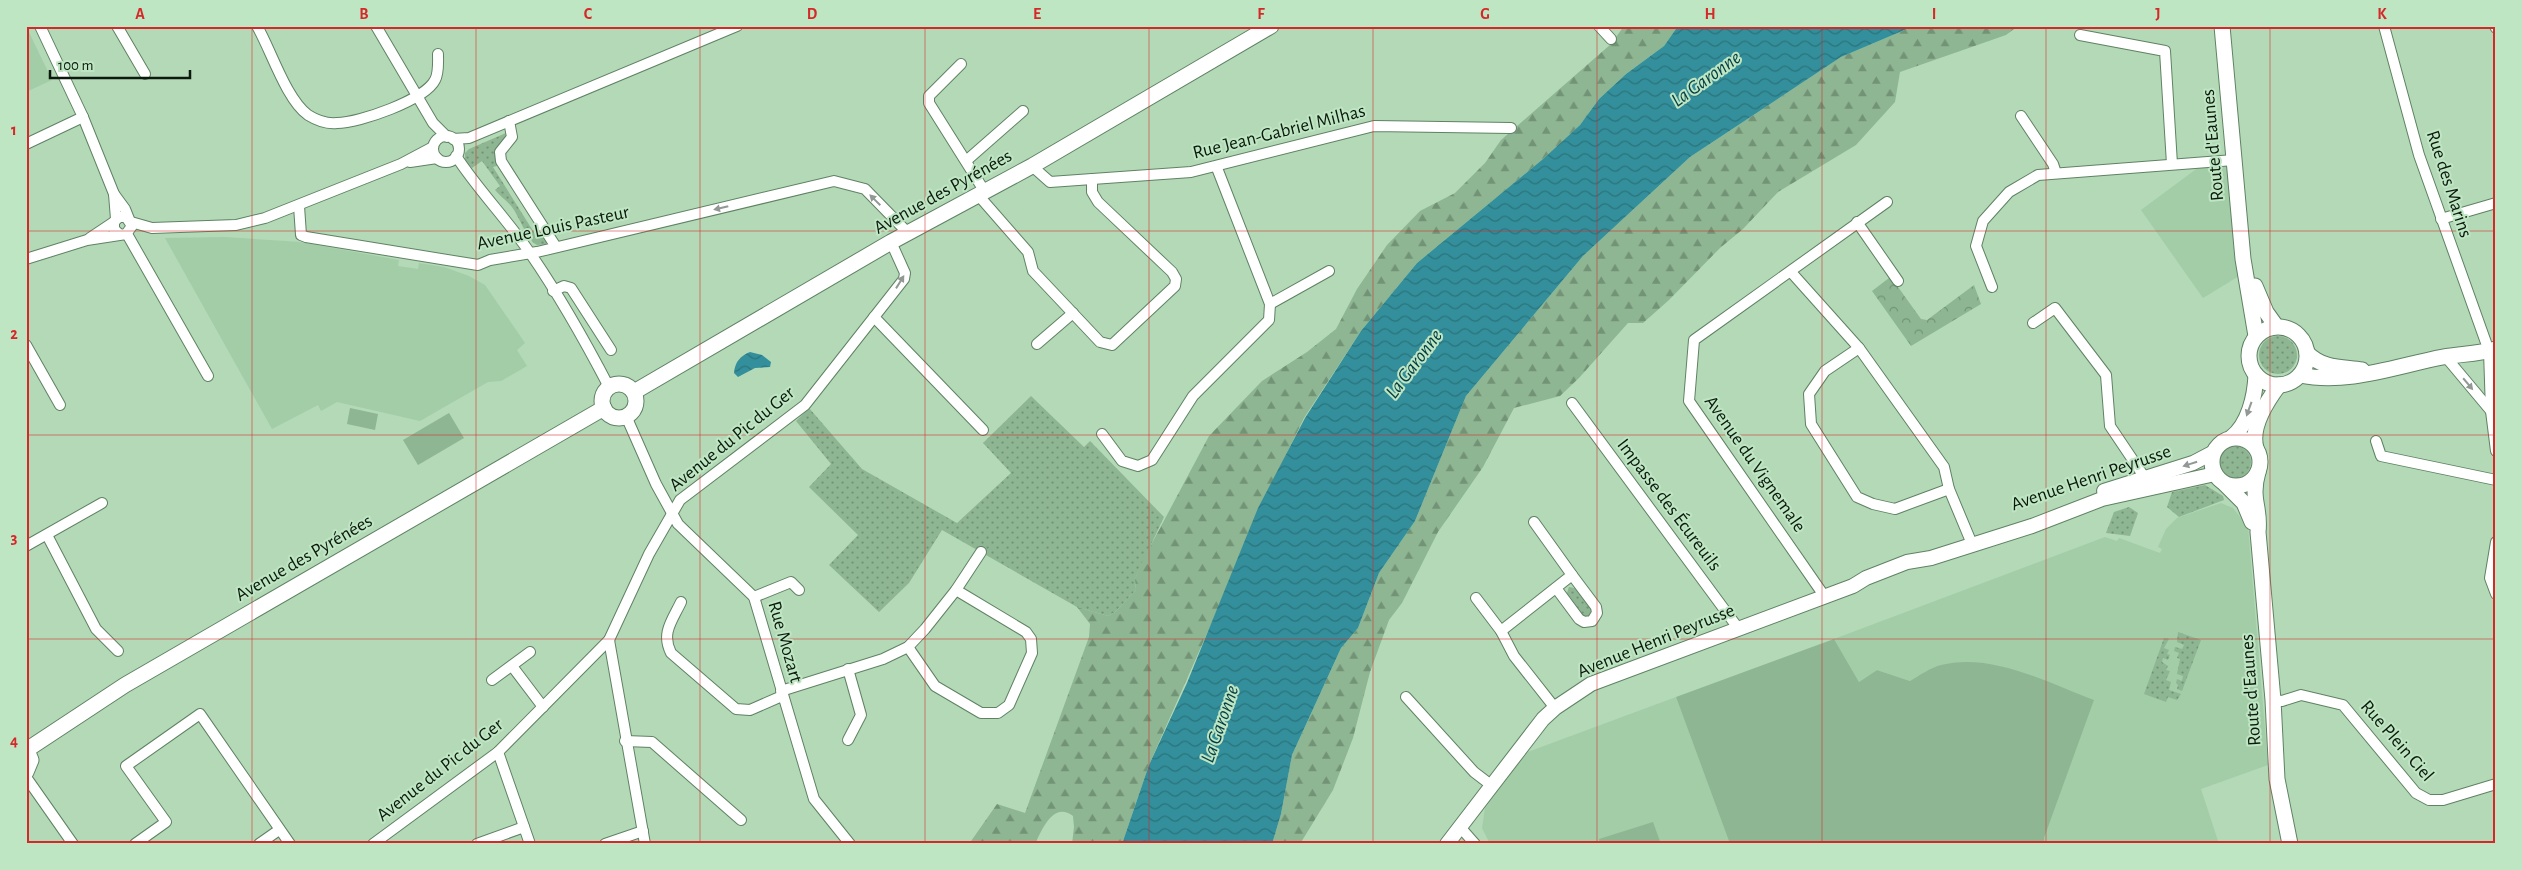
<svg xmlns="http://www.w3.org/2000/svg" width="2522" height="870" viewBox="0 0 2522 870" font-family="'Alegreya Sans',sans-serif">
  <defs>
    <pattern id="grass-dots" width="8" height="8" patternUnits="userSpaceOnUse" patternTransform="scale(1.25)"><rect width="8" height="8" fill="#8eb692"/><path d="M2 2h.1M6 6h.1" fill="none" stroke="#729376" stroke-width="1.8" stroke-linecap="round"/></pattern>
    <pattern id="forest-firs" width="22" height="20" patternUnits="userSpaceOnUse" patternTransform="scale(1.25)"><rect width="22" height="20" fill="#8eb692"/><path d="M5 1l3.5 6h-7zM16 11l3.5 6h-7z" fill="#729376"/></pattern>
    <pattern id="park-crowns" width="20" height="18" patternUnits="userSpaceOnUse" patternTransform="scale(1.25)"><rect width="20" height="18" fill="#8eb692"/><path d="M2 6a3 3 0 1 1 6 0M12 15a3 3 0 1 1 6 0" fill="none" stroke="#729376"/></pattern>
    <pattern id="water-waves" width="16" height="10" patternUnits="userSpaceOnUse" patternTransform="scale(1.25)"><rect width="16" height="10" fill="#338f9b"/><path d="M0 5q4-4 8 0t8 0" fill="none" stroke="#2a747d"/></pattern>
  </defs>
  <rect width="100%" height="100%" fill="#b3d9b7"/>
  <g fill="#a2cda7">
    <path d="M26,26L52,80L26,92Z"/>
    <path d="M2232,166L2239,276L2203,298L2141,210L2199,167Z"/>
    <path d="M225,237L300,242L399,260L398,266L418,269L419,263L444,267L469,276L485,285L525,343L517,350L527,366L501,381L488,382L420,421L337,402L321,411L318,405L272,429L165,238Z"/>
    <path d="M2221,503L2233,508L2248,527L2268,765L2201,789L2219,844H2045L2044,838L1929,670L1910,681L1877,670L1859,682L1834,639L2105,537L2117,541L2119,538L2160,553L2162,549L2158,547L2166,529L2177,518Z"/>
    <path d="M1676,697L1730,844H1490L1482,828L1485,808L1525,753Z"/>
  </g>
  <g fill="url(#grass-dots)">
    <path d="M506,133L500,165L493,167L535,234L546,237V244L537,245C527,240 520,218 512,207C507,201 500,196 495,190L500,186L482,161L472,168L465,160V153L469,149Z"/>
    <circle cx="2278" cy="355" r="19"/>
    <path d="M1031,396L1084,447L1090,441L1164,517L1135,579L1136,590L1115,612L1108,616L1077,607L942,530L909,583L879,612L829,565L858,535L809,487L831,464L796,421L809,408L862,469L957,523L1011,473L983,443Z"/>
    <circle cx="2235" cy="462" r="16"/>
    <path d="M2205,485L2223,496L2224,500L2179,517L2167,507L2172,492Z"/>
    <path d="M2129,507L2138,513L2130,536L2106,533L2114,512Z"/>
    <path d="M1569,587L1579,589L1593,612L1589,617H1583L1566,596Z"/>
    <path d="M2178,632L2201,640L2182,691L2177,689L2178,685L2176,683L2177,679L2182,681L2183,676L2177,674L2180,659L2177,658L2179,653L2174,651L2175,647L2182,649L2184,645L2177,642Z"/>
    <path d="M2164,638L2169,639L2164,648L2169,650L2167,654L2170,655L2168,660L2163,658L2162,662L2168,666L2166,670L2170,671L2166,680L2171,682L2169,690L2181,694L2177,700L2168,697L2166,702L2144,694Z"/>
  </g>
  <g fill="url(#forest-firs)">
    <path d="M1624,26H1678L1664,46L1626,74L1599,99L1580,125L1543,159L1417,263L1361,331L1304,418L1283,461L1149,765L1122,844H1072L1074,827L1073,816C1053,801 1042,830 1035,844H969L997,804L1025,813L1089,637L1090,624L1077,607L1108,616L1115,612L1136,590L1135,579L1143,560L1209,436L1262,381L1307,352L1336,329L1357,289L1387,245L1420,211L1455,193L1485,163L1501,140L1611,44Z"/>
    <path d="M1914,26H2018L2006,35L1900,72L1895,102L1856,145L1778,192L1743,229L1720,248L1669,300L1643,323H1628L1579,378L1560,396L1514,408L1483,467L1438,532L1402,603L1389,620L1370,672L1353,738L1333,790L1300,844H1272L1281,814L1292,755L1341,648L1358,628L1379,573L1415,521L1466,396L1583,256L1690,157L1841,57Z"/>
  </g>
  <path fill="url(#park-crowns)" d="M1888,273L1921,319L1927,320L1974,285L1981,304L1911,346L1872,291L1889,278Z"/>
  <g fill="#8eb692">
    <path d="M350,408L378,414L375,430L347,424Z"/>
    <path d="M449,413L464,438L418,465L403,440Z"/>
    <path d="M1834,639L1859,682L1877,670L1910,681C1920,675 1930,668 1941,665C1992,652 2048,683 2094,700L2044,838L2045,844H1730L1676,697Z"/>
    <path d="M1653,822L1661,844H1600L1599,839Z"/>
  </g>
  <g fill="url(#water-waves)">
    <path d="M1678,26H1914L1841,57L1690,157L1583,256L1466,396L1415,521L1379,573L1358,628L1341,648L1292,755L1281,814L1272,844H1122L1149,765L1187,683L1258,508L1305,418L1361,331L1417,263L1543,159L1580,125L1599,99L1626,74L1664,46Z"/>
    <path d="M750,352L762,355L771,362L770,367L755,368L738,377L734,373C735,362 740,356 750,352Z"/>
  </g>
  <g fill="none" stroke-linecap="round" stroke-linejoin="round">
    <defs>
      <g id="minor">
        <path d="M40,26L83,117L114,194L125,209L129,219"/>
        <path d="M117,26L145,74"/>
        <path d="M257,26C271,50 286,99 308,115C316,120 327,124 337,123C359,123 425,100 435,80C439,73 438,61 438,54"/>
        <path d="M376,26L433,123L447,137"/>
        <path d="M1599,26L1611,39"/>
        <path d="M2384,26L2419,155L2489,351L2491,411L2496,451"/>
        <path d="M2495,26L2496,28"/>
        <path d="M2080,35L2165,51L2172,164"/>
        <path d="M961,64L929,96V103L985,192"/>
        <path d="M2021,116L2053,164L2056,173"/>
        <path d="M509,121L512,137L500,152L501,161L556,247"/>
        <circle cx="446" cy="149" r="13"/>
        <path d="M453,139L469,138L737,26"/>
        <path d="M26,144L83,117"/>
        <path d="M456,156C478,190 507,219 530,253C559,295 585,341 609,387"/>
        <path d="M966,161L1023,111"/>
        <path d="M410,162L437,158"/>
        <path d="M1032,166L1050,182L1191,172L1374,126L1511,128"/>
        <path d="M114,194L116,219"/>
        <path d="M979,196L1028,252L1033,271L1100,342L1112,345L1175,286L1176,279L1172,272L1098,202L1092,192V179"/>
        <path d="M299,206L301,235L306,237L478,265L490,260L537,252L834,181L865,189L909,234"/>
        <path d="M2441,219L2496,203"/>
        <path d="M131,222L152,228L236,225L265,218L401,164L433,147"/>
        <path d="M1857,222L1898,281"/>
        <path d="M127,234L208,376"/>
        <path d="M90,238L114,222"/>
        <path d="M26,259L87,240L126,234L132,226L126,217H119L114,222V229L119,234"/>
        <path d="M1791,272L1859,348L1944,467L1949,489L1972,544"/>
        <path d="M1992,287L1976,246L1983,221L2009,192L2038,175L2234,160"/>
        <path d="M553,291L564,286L571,288L611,350"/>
        <path d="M1270,304L1329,271"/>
        <path d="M874,317L983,430"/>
        <path d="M2033,323L2055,308L2106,375L2110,426L2145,478"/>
        <path d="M1037,344L1073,313"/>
        <path d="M26,345L60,405"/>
        <path d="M1859,348L1825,371L1809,394L1811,424L1857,497L1873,504L1895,509L1949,489"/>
        <path d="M2445,356L2491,411"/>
        <path d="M1572,403L1738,628"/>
        <path d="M626,416L656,484L678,524L754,597L814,799L850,844"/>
        <path d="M1102,434L1122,461L1138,466L1152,460L1193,396L1269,320L1270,304L1217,168"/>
        <path d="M2376,441L2381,456L2496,480"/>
        <path d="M47,535L96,629L118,651"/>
        <path d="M2496,542L2490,578L2496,594"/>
        <path d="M26,546L102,503"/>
        <path d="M1556,588L1579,619L1584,622L1592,621L1597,613L1596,607L1572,575"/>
        <path d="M754,597L791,582L799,590"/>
        <path d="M1825,597L1689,401L1694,340L1887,202"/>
        <path d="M1476,598L1501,631L1514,656L1555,708"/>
        <path d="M681,602C672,621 661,633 671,653L736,709L750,710L782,696"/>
        <path d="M1501,631L1572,575L1534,522"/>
        <path d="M609,640L645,844"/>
        <path d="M908,647L935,686L981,713H998L1009,705L1032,653L1031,639L1026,632L956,590"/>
        <path d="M512,666L543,707"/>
        <path d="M848,669L861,715L848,740"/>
        <path d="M492,680L530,652"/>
        <path d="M781,691L883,659L908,647L925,629L956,590L981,552"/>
        <path d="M1406,697L1474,772L1491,785"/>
        <path d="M2273,700L2282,701L2301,695L2343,705L2416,793L2429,800H2443L2496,784"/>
        <path d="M625,741L652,742L741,820"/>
        <path d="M498,752L530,844"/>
        <path d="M26,777L73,844"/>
        <path d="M1460,827L1475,844"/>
        <path d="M135,844L166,822L126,766L200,714L290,844"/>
        <path d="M259,844L279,830"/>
        <path d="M373,844L498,752L609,640L649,554L680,500L805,405L904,279L905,273L891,242"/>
        <path d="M477,844L524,827"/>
        <path d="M605,844L643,831"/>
      </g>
      <g id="tertiary">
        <path d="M2104,491L2193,463L2214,452"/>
        <path d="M1447,844L1543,719L1555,708L1591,684L1853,586L1866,578L1907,562L1931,558L2032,526L2102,499L2215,474"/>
      </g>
      <g id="secondary">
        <path d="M2222,26L2243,259L2256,336"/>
        <path d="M2255,286L2266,312L2276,326"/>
        <circle cx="2278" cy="356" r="29"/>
        <path d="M2307,353C2323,369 2341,367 2362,370"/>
        <path d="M2300,375C2347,385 2396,366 2443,357C2460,354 2478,354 2496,349"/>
        <circle cx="619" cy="401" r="17"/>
        <path d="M634,392L891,242L1032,166L1271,26"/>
        <circle cx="2236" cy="462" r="24"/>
        <path d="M2231,438C2249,424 2255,396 2256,375"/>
        <path d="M2256,448C2250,427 2267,401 2279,385"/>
        <path d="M2258,472C2250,500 2261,507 2258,532L2273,700L2277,779L2290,844"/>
        <path d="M2225,484L2244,503L2252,522"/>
        <path d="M26,748L31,760L26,772"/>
        <path d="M28,749L125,685L604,408"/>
      </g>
    </defs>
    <use href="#minor" stroke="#5f8263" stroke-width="12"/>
    <use href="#tertiary" stroke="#5f8263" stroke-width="16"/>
    <use href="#secondary" stroke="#5f8263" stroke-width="17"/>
    <use href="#minor" stroke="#fff" stroke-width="10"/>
    <use href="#tertiary" stroke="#fff" stroke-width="14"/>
    <use href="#secondary" stroke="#fff" stroke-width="15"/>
  </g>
  <defs><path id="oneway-solid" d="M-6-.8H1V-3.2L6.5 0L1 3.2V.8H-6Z" transform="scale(1.25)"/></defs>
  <g fill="#929893">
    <use href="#oneway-solid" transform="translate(875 200) rotate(-135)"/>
    <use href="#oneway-solid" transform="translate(721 208) rotate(167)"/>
    <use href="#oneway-solid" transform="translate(900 282) rotate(-58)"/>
    <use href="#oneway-solid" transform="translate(2468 384) rotate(50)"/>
    <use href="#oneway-solid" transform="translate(2249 409) rotate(110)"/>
    <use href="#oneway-solid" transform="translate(2190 464) rotate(162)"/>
  </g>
  <path fill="none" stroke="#d62828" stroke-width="1" stroke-opacity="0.55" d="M252,26V844M476,26V844M700,26V844M925,26V844M1149,26V844M1373,26V844M1597,26V844M1822,26V844M2046,26V844M2270,26V844M26,231H2496M26,435H2496M26,639H2496"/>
  <g text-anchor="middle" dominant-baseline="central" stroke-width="4" stroke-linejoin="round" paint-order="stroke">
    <g font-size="19" fill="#0c1a0e" stroke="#bfe6c3">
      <text transform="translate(1279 132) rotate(-14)">Rue Jean-Gabriel Milhas</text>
      <text transform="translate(2213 145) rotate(-95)">Route d'Eaunes</text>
      <text transform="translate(2449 184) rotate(72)">Rue des Marins</text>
      <text transform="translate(943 192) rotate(-29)">Avenue des Pyrénées</text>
      <text transform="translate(553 228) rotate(-12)">Avenue Louis Pasteur</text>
      <text transform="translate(732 439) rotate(-39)">Avenue du Pic du Ger</text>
      <text transform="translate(1755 464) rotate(55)">Avenue du Vignemale</text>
      <text transform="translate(2091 478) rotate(-19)">Avenue Henri Peyrusse</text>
      <text transform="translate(1669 505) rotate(53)">Impasse des Écureuils</text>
      <text transform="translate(304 558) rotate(-30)">Avenue des Pyrénées</text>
      <text transform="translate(1656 641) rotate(-22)">Avenue Henri Peyrusse</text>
      <text transform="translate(785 642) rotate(74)">Rue Mozart</text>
      <text transform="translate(2251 690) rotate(-94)">Route d'Eaunes</text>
      <text transform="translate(2397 741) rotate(49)">Rue Plein Ciel</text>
      <text transform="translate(440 770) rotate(-38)">Avenue du Pic du Ger</text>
    </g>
    <g font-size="20" font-style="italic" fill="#033d44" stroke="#bfe6c3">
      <text transform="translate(1706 79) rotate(-36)">La Garonne</text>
      <text transform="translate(1414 364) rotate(-53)">La Garonne</text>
      <text transform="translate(1220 724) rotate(-71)">La Garonne</text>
    </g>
  </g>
  <rect width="2522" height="870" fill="none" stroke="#bfe6c3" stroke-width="55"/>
  <path d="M50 70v8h140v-8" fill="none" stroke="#0c1a0e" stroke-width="2.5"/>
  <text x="58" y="70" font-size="15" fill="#0c1a0e" stroke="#bfe6c3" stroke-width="4" paint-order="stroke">100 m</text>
  <rect x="28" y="28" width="2466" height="814" fill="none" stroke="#d62828" stroke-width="2"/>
  <g font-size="16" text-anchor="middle" font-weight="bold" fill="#d62828">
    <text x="140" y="19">A</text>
    <text x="364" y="19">B</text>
    <text x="588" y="19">C</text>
    <text x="812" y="19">D</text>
    <text x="1037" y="19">E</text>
    <text x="1261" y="19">F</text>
    <text x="1485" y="19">G</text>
    <text x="1710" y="19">H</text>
    <text x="1934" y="19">I</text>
    <text x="2158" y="19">J</text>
    <text x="2382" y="19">K</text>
    <text x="14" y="135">1</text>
    <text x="14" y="339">2</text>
    <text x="14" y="543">3</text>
    <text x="14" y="746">4</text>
  </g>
</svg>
